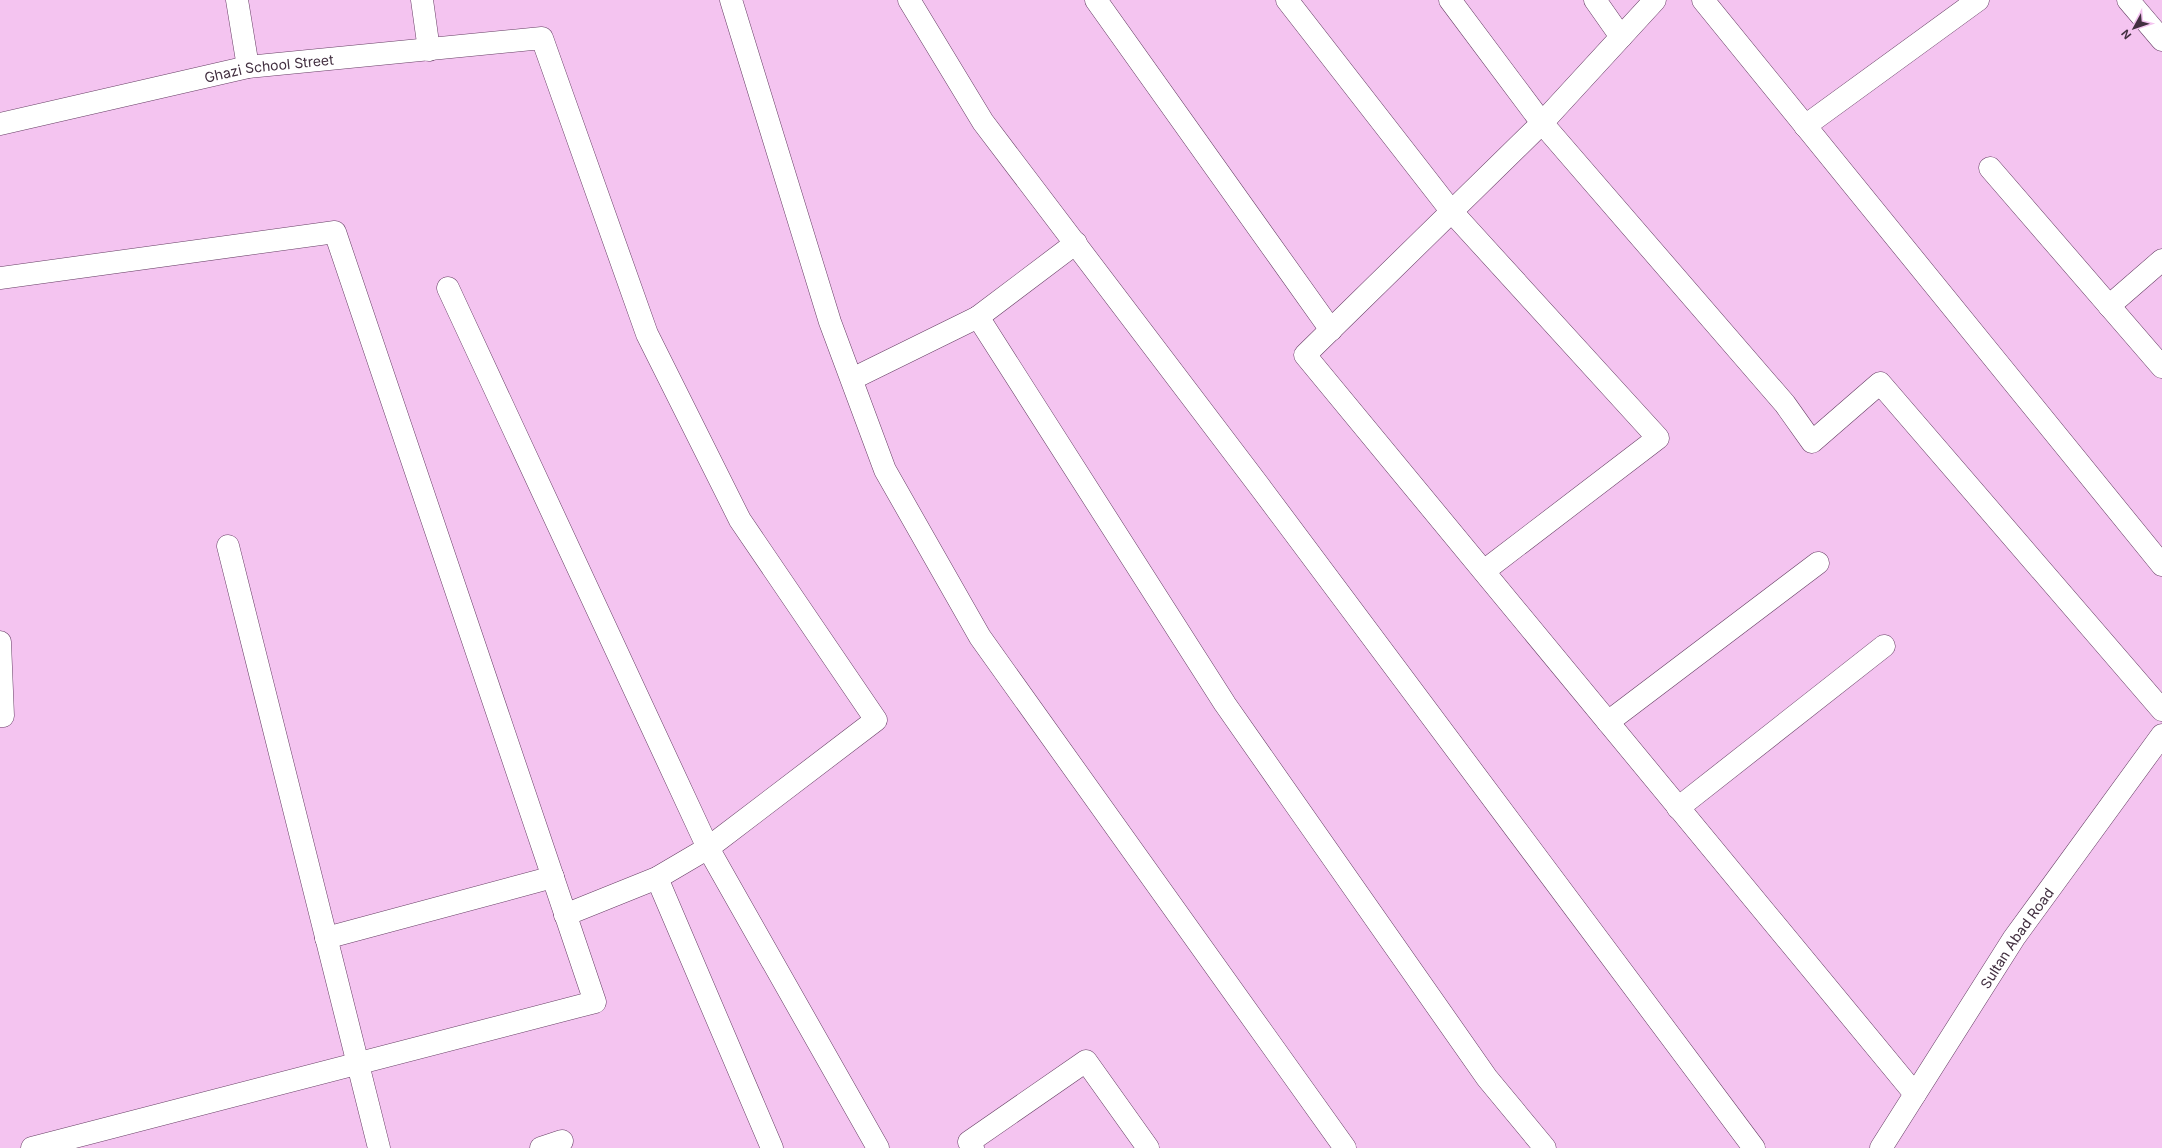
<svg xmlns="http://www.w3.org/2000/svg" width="2162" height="1148" viewBox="0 0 2162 1148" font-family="Inter,sans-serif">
  <rect width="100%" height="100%" fill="#f4c4f0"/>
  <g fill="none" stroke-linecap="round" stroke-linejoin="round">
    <defs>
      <g id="minor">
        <path d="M237,0L248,67"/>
        <path d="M422,0L429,50"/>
        <path d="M731,0L830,322L885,470L980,637L1345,1148"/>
        <path d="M909,0L983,122L1260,487L1754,1148"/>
        <path d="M1096,0L1331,330"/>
        <path d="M1287,0L1452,212L1658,438L1484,571"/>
        <path d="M1450,0L1542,123L1305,355L1915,1094"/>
        <path d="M1595,0L1621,37"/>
        <path d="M1655,0L1542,123L1785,404L1812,442L1880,383L2162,710"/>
        <path d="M1703,0L2162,565"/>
        <path d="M2128,0L2162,40"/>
        <path id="s1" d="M0,124L248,67L542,38L647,334L740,520L876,720L708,848L657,878L565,915"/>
        <path d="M1805,126L1978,0"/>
        <path d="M1990,168L2162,367"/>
        <path d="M0,278L335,232L595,1002L32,1148"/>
        <path d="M448,288L708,848L878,1148"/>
        <path d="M2109,306L2162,260"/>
        <path d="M978,317L1076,243"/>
        <path d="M852,379L978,317L1225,704L1487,1078L1545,1148"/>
        <path d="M228,546L379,1148"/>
        <path d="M0,642L3,716H0"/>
        <path d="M1608,722L1818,563"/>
        <path d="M1678,808L1884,646"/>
        <path d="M657,878L772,1148"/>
        <path d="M326,938L553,877"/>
        <path d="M541,1148L562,1141"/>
        <path d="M973,1148L969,1142L1086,1061L1148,1148"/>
      </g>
      <g id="tertiary">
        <path id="s2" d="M1881,1148L2014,938L2162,735"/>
      </g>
    </defs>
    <use href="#minor" stroke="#663e64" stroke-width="23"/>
    <use href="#tertiary" stroke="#663e64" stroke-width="23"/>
    <use href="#minor" stroke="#fff" stroke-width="22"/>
    <use href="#tertiary" stroke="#fff" stroke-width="22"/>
  </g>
  <g text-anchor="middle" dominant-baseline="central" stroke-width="3" stroke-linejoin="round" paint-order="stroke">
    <g font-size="14" fill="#422f40" stroke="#f4c4f0">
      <text stroke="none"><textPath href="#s1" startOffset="275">Ghazi School Street</textPath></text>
      <text stroke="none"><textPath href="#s2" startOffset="250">Sultan Abad Road</textPath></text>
    </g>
  </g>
  <g transform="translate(2134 28) rotate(230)" stroke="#f4c4f0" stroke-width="3" paint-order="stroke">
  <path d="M0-3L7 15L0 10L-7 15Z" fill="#422f40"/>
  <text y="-6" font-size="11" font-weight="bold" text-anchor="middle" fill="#422f40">N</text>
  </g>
</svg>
